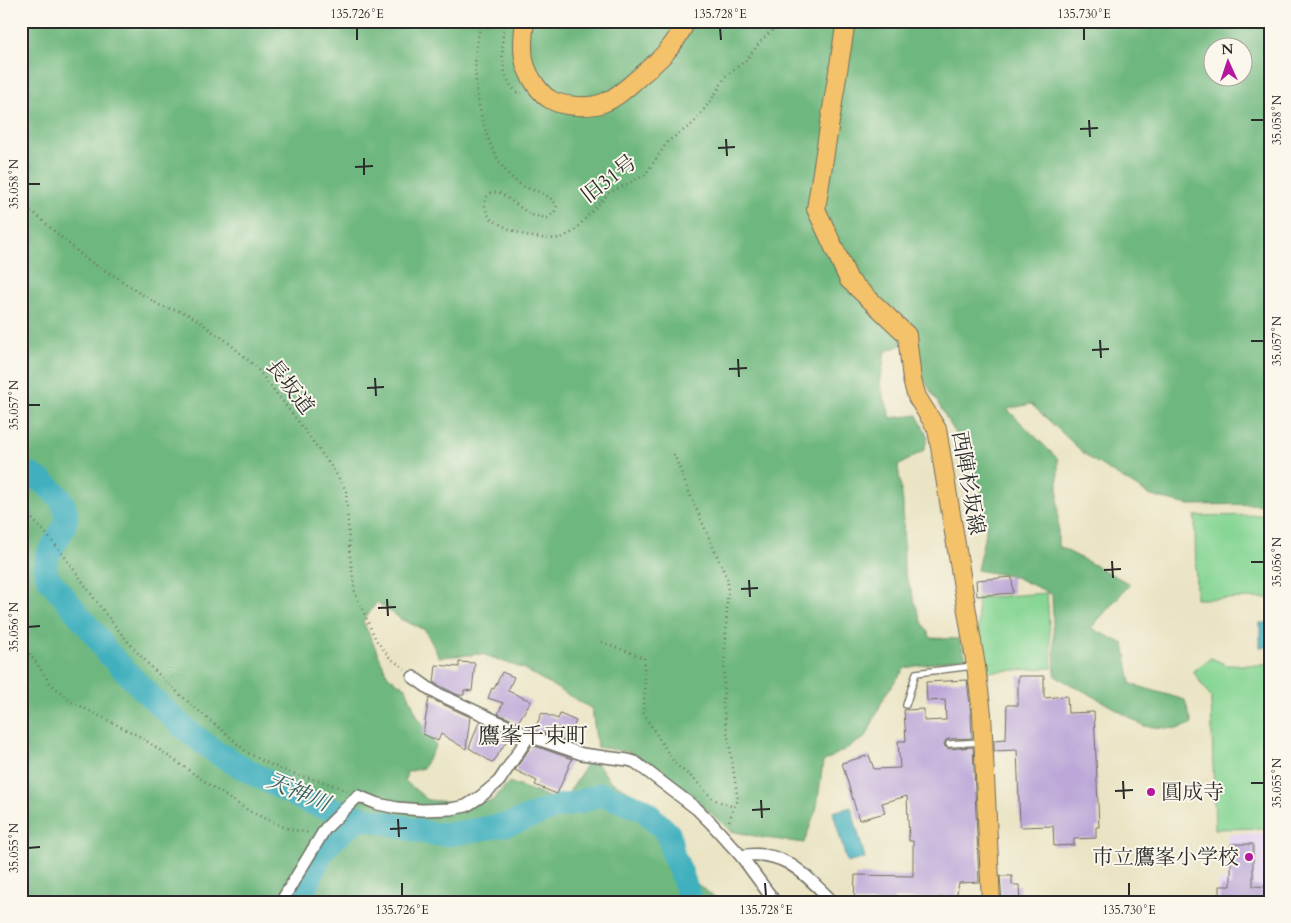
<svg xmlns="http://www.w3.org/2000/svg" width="1291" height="923" viewBox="0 0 1291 923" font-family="Cardo,'Noto Serif JP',serif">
  <rect width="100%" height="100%" fill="#fbf7ec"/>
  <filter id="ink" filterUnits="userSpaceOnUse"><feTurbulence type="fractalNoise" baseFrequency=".02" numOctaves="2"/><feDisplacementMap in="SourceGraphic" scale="10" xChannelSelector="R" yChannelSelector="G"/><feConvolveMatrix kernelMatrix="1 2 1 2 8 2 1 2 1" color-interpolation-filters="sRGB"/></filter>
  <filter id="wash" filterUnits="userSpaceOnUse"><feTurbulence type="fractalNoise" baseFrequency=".0096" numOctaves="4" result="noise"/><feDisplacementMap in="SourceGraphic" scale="20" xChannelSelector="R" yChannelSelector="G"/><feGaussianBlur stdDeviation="1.12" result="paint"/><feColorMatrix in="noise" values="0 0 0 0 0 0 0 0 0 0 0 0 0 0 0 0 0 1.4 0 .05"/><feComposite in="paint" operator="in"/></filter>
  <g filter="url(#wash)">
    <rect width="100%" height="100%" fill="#eae4c4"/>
    <path fill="#e3d3f2" d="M1270,833V902H1218V882L1227,880L1228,834Z"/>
    <g fill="#88d695" stroke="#5a8060">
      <path d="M1270,515V598L1196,599L1195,516Z"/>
      <path d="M1047,593L1052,668L981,672L977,598Z"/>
      <path d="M1211,658L1227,665H1270V828L1215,829L1211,698L1193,671Z"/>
    </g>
    <path fill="#6eb77e" stroke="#4c7154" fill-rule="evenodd" d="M21,21H1270V504L1188,505L1151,496L1088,457L1031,404L1007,409L1058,459V546L1130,584L1091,628L1124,644L1131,684L1185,700L1192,724L1177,729L1144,726L1095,697L1055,676L1052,594L1015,577L977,570L986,530V501L956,434L903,344L885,352L880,385L891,418L917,415L928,437L924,450L898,466L903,503L904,570L921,620L931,638L959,639L966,657L905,668L885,695L866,737L823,762L817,807L804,843L764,838L731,831L705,808L629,752L597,747L592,709L524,669L482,654L439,657L425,630L402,620L377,602L363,621L388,676L406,688L417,716L436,746L423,768L407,772L405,781L428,800L451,802L492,801L509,782L562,802L578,779L587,762L598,764L610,781L634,794L669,821L692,880L721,902H21ZM1214,48H1244V78H1214Z"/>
    <g fill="#41b0be" stroke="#366e74">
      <rect x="1260" y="623" width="10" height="24"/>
      <path d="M851,807L865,858L847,863L833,812Z"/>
    </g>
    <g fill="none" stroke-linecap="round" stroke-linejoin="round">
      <g stroke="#41b0be" stroke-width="24">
        <path d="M21,471C31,473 43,482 51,489C78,513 64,527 49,553C46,558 44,566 46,572C46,574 48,576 49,579L97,637L107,652L152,698L184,728L217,753L254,774L307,802L360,817L378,821L432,834H452L510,824L556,807L579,802L601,794L643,809L669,834L673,855L681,872L691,902"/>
        <path d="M303,902L306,885L324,848L360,817"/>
      </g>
    </g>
    <g id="blocks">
      <g fill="#bca7d8">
        <path d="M1012,577L1013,593L977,596L976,580Z"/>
        <path d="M459,662L475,663L472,691L464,690V695H458L434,683L436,665L459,667Z"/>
        <path d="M502,672L514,677L508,691L531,701L518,722L498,714L503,703L488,698L492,688L494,689Z"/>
        <path d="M1018,676H1044V698L1067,696L1068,713L1094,712L1099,827H1096V838L1074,839V845L1054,846L1053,826L1020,827L1017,750L994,751V740L1006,739L1007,705H1018Z"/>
        <path d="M967,680L971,715L972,738L948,739L946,740L944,744L945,747L949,749L973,747L979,882L959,883L956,898H939V900L894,898V902H854L855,875L913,876V841H909L907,796L882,803L885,813L859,820L842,763L869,755L874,769L900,768L898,741H906L904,710L924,709V721L946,720L945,700L927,701L926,682Z"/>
        <path d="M429,698L470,717L466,749L441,734L438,741L423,734Z"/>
        <path d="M542,713L558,719L560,714L576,721L567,741L534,730Z"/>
        <path d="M479,722L492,730L493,728L510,735L493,763L469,748Z"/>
        <path d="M532,745L572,759L557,794L535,785L537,781L515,770Z"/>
        <path d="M1231,844H1253V886L1270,887V902H1220V886H1231Z"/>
        <path d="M1000,876H1012V885H1019L1020,902H1002Z"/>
      </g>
    </g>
  </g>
  <g filter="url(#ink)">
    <use href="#blocks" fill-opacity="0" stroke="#6e6c61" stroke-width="1"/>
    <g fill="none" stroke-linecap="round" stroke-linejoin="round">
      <defs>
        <g id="lane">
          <path d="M906,705L916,673L973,666"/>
          <path d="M949,744L981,742"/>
        </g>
        <g id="street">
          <path d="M413,677L434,692L529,736L582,754L628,760L635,762L697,809L711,823L741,856L775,902"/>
          <path d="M741,856C784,848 805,875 833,902"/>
          <path d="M281,902L325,829L358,796L378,804L397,808L422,810L451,809L466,806L480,797L499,781L529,736"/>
        </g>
        <g id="primary">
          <path d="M525,21C523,35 521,53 526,67C530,78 540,94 551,100C564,107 590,108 603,103C616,98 627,88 637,79C658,61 675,47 686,21"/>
          <path d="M846,21L816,209L849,280L907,335L912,380L917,397L937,429L976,666L982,714L991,902"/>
        </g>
      </defs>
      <use href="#lane" stroke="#6e6c61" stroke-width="8"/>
      <use href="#street" stroke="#6e6c61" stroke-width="14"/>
      <use href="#primary" stroke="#6e6c61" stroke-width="20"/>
      <g stroke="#6e6c61" stroke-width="2.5" stroke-dasharray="1 4" stroke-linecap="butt">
        <path d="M481,21C479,31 477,42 476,52C472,91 485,158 518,183C532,193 546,189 557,206L554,213L547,218L531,215L499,192L490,193L485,199V206L487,213L491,219L507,228L527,236L549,239L561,238L573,232L609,193L645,175L668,141L694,123L714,96L726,76L746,60L761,41L775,27L784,21"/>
        <path d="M504,21C502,45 498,78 519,94L524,93"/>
        <path d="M21,208L35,214L87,260L115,276L138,292L161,306L186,313L202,323L214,333L223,338L255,366L297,420L333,469L346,490L350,556L355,593L376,640L390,658L405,669"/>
        <path d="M674,454L685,483L728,581L723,705L738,800L734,807L728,824"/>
        <path d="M21,509C60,542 84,588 116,627C148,668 188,703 228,735C235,741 241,748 248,753C256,757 264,762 272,765C296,777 323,779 347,791"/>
        <path d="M21,641L50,683L72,702L141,737L230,799L251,812L288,829L310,833"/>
        <path d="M602,642L644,658L645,689L643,713L675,764L695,780L713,799L734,807"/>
      </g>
      <use href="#lane" stroke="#fff" stroke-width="5.5"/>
      <use href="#street" stroke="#fff" stroke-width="11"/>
      <use href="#primary" stroke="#f3c26a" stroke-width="18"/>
    </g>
  </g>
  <path fill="none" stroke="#2b2b2b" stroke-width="2" d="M357,28V40M720,28L721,40M1084,28V40M1089,120L1090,137M1251,120H1264M1080,129L1098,128M726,139L727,156M718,148L735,147M364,158V175M355,167L373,166M28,184H40M1100,340L1101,358M1251,341H1264M1092,350L1109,349M738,359L739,377M729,369L747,368M375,378L376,396M367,388L384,387M28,405H40M1112,561L1113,578M1251,562H1264M1104,570L1121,569M749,580L750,597M741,589L758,588M387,599L388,616M378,608L396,607M28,627L40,626M1123,781L1124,799M1251,783H1264M1115,791L1133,790M761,800L762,818M752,810L770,809M398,819L399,837M390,829L407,828M28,848L40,847M402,883V896M765,883L766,896M1129,883V896"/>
  <g fill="#b5179e" stroke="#fbf7ec" stroke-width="2">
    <circle cx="1151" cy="792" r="5"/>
    <circle cx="1249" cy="857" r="5"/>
  </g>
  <g text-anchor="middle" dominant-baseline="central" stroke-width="4" stroke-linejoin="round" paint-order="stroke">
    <g font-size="21" fill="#2b2b2b" stroke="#fbf7ec">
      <text transform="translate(609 179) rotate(-38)">旧31号</text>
      <text transform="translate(290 387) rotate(52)">長坂道</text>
      <text transform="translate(968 483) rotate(80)">西陣杉坂線</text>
    </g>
    <g font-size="21" fill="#2b2b2b" stroke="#fbf7ec" text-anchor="start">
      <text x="1161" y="792">圓成寺</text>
      <text x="1239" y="857" text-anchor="end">市立鷹峯小学校</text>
    </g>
    <g font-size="22" fill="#2b2b2b" stroke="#fbf7ec">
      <text x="533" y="736">鷹峯千束町</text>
    </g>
    <g font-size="22" font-style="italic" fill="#346066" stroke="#fbf7ec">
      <text transform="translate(298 792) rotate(23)">天神川</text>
    </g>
  </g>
  <rect width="1291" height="923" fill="none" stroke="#fbf7ec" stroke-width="55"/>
  <g transform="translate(1228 62) rotate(357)"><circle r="24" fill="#fbf7ec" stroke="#a8a59f"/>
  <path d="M0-4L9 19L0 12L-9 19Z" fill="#b5179e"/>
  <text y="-8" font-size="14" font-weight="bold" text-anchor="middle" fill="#2b2b2b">N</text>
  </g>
  <rect x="28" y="28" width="1236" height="868" fill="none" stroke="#2b2b2b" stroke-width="2"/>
  <g font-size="12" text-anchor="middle" fill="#2b2b2b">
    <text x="357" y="18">135.726°E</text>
    <text x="720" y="18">135.728°E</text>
    <text x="1084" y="18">135.730°E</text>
    <text transform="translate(1277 120) rotate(-90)" y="4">35.058°N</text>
    <text transform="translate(14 184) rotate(-90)" y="4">35.058°N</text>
    <text transform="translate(1277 341) rotate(-90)" y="4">35.057°N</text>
    <text transform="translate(14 405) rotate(-90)" y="4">35.057°N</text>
    <text transform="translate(1277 562) rotate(-90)" y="4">35.056°N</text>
    <text transform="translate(14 627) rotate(-90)" y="4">35.056°N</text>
    <text transform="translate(1277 783) rotate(-90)" y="4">35.055°N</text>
    <text transform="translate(14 848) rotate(-90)" y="4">35.055°N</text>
    <text x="402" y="914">135.726°E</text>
    <text x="766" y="914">135.728°E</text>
    <text x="1129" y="914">135.730°E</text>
  </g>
</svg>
